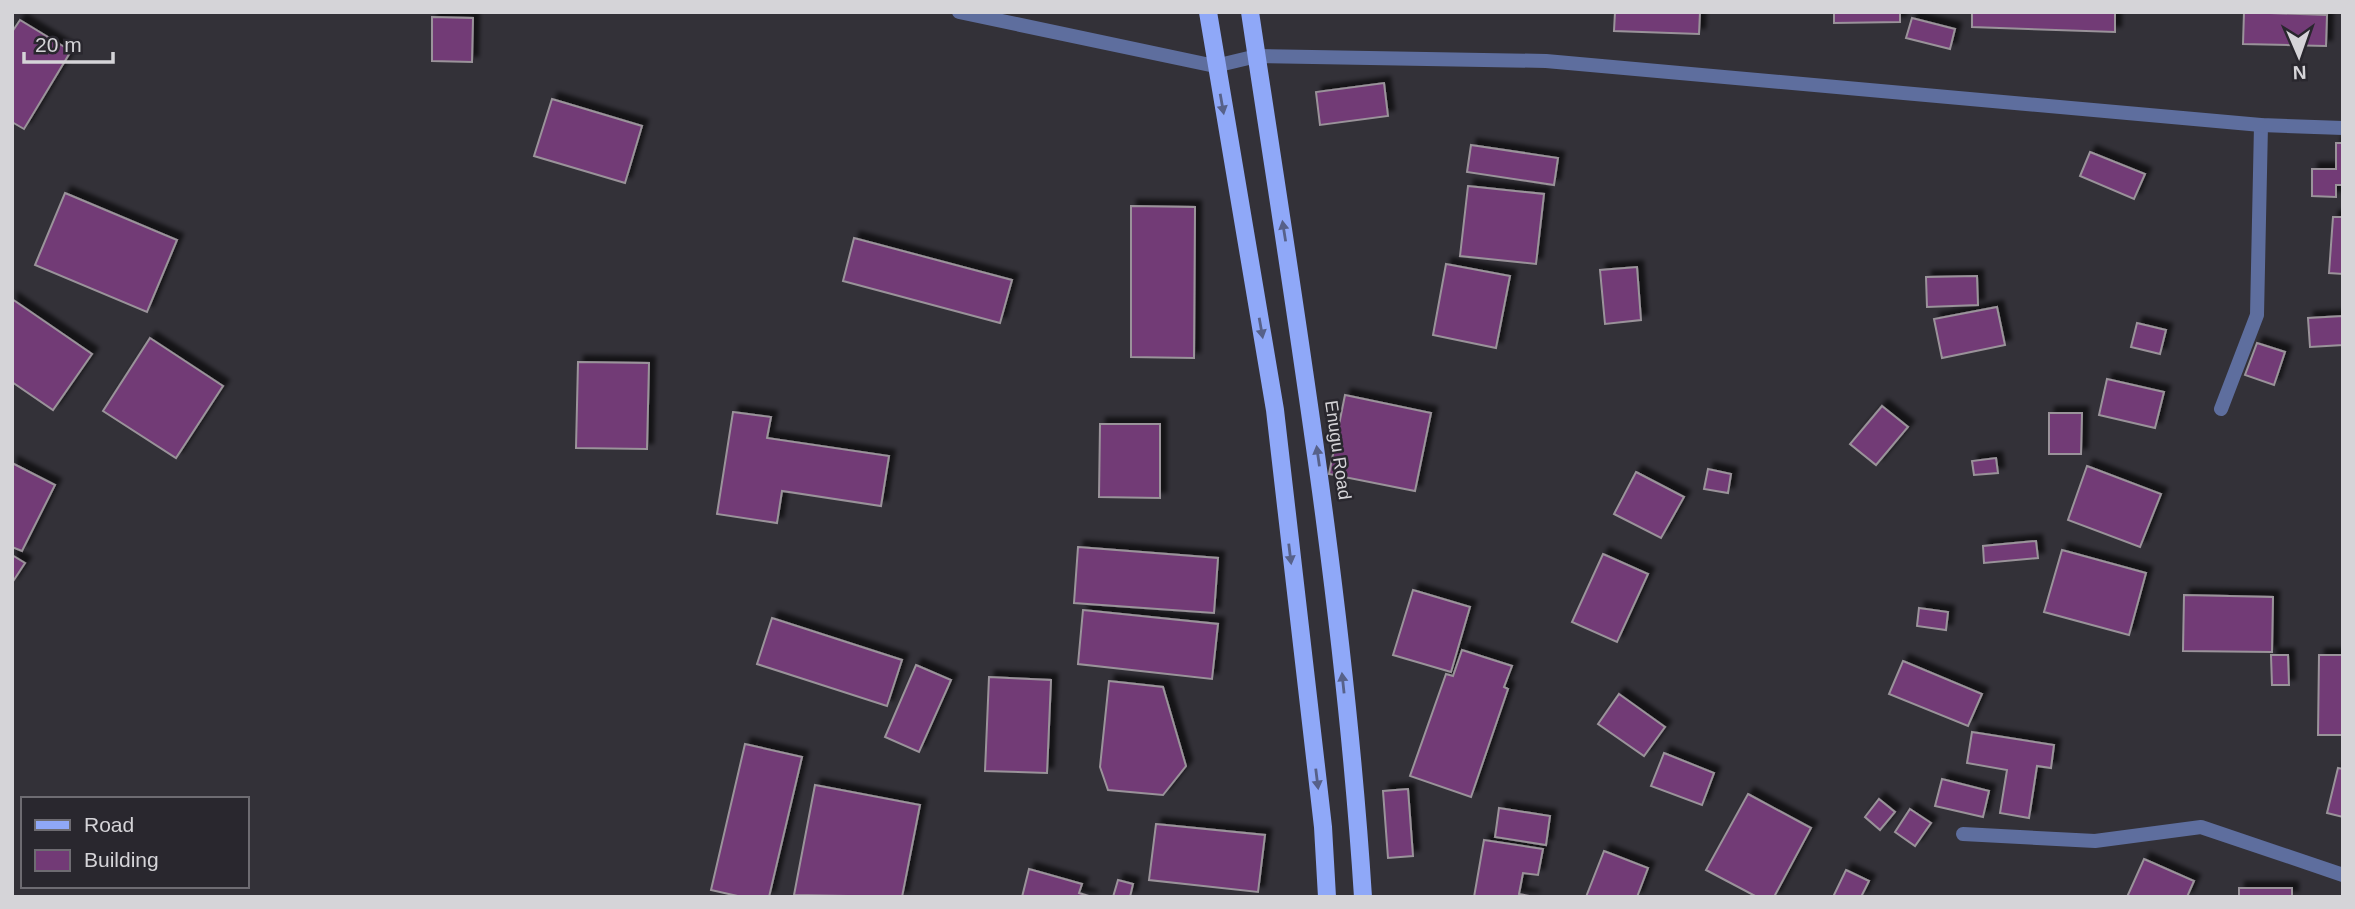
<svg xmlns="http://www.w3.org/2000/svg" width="2355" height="909" viewBox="0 0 2355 909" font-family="Arial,sans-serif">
  <defs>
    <filter id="shadow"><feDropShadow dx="6" dy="-6" stdDeviation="2" flood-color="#0009"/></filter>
  </defs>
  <rect width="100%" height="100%" fill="#333138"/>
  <g fill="#723a76" stroke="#9a939a" stroke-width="2" filter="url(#shadow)">
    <path d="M1615,12H1700L1699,34L1614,31Z"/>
    <path d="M1834,12H1900V22L1834,23Z"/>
    <path d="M1972,12H2115V32L1972,27Z"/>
    <path d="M2244,12L2327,15L2326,46L2243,44Z"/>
    <path d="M432,17L473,18L472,62L432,61Z"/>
    <path d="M1912,18L1955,29L1950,49L1906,38Z"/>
    <path d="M20,20L71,51L24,129L12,122V32Z"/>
    <path d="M1384,83L1388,116L1320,125L1316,92Z"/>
    <path d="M552,99L642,126L625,183L534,156Z"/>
    <path d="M2336,143H2343V185H2336V197L2312,196V169H2336Z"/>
    <path d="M1471,145L1558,158L1554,185L1467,172Z"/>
    <path d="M2090,152L2145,174L2134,199L2080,176Z"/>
    <path d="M1468,186L1544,194L1536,264L1460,256Z"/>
    <path d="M65,193L177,240L147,312L35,265Z"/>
    <path d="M1131,206L1195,207L1194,358L1131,357Z"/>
    <path d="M2333,217H2343V274L2329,273Z"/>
    <path d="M854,238L1012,280L1000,323L843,281Z"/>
    <path d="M1446,264L1510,276L1496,348L1433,335Z"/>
    <path d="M1637,267L1641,320L1605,324L1600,270Z"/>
    <path d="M1977,276L1978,305L1927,307L1926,277Z"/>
    <path d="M12,299L92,354L53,410L12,382Z"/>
    <path d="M1997,307L2005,345L1942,358L1934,319Z"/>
    <path d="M2343,316V345L2310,347L2308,318Z"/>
    <path d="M2137,323L2166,330L2160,354L2131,347Z"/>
    <path d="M150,338L223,386L176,458L103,411Z"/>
    <path d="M2257,343L2285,352L2274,385L2245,375Z"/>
    <path d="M578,362L649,363L647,449L576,448Z"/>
    <path d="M2107,379L2164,392L2155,428L2099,415Z"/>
    <path d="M1345,395L1431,413L1415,491L1329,474Z"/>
    <path d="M1882,406L1908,427L1876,465L1850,444Z"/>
    <path d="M733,412L771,417L767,438L889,456L881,506L782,491L777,523L717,514Z"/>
    <path d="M2049,413H2082L2081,454H2049Z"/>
    <path d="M1100,424H1160V498L1099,497Z"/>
    <path d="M1996,458L1998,473L1974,475L1972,461Z"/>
    <path d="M12,463L55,485L22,551L12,547Z"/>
    <path d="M2087,466L2161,494L2140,547L2068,520Z"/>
    <path d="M1708,469L1731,474L1728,493L1704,489Z"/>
    <path d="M1636,472L1684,497L1661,538L1614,514Z"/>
    <path d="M2036,541L2038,558L1984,563L1983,546Z"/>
    <path d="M1078,547L1218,558L1214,613L1074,603Z"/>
    <path d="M2062,550L2146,573L2129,635L2044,612Z"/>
    <path d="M1603,554L1648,574L1617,642L1572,622Z"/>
    <path d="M12,555L25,563L12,583Z"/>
    <path d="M1413,590L1470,607L1451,672L1393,655Z"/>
    <path d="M2184,595L2273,597L2272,652L2183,651Z"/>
    <path d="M1919,608L1948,612L1946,630L1917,626Z"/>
    <path d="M1083,610L1218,624L1212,679L1078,664Z"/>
    <path d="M772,618L902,660L887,706L757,664Z"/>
    <path d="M1462,650L1512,666L1504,687L1508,689L1471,797L1410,776L1446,674L1453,676Z"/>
    <path d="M2271,655H2288L2289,685H2272Z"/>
    <path d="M2319,655H2342V735H2318Z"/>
    <path d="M1903,661L1982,694L1968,726L1889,694Z"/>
    <path d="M916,665L951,680L919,752L885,737Z"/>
    <path d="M989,677L1051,680L1047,773L985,771Z"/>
    <path d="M1109,681L1163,687L1186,766L1163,795L1108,790L1100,767Z"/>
    <path d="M1619,694L1665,727L1644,756L1598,724Z"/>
    <path d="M1972,732L2054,745L2051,768L2037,766L2029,818L2000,813L2007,770L1967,763Z"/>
    <path d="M745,744L802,757L769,897H742L711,890Z"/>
    <path d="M1664,753L1714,773L1702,805L1651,786Z"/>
    <path d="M2338,768L2343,769V817L2327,813Z"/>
    <path d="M1942,779L1989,791L1983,817L1935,806Z"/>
    <path d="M815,785L920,805L902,897L794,895Z"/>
    <path d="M1408,789L1413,856L1388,858L1383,791Z"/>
    <path d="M1748,794L1811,828L1774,897H1757L1706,870Z"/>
    <path d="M1879,799L1895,812L1880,830L1865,817Z"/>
    <path d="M1499,808L1550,816L1546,845L1495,837Z"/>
    <path d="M1910,809L1931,823L1915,846L1895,832Z"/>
    <path d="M1156,824L1265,835L1258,892L1149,880Z"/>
    <path d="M1484,840L1543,849L1538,875L1523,873L1519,894L1534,897H1474Z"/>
    <path d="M1604,851L1648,868L1637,897H1586Z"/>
    <path d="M2144,859L2194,881L2187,897H2127Z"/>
    <path d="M1029,869L1082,884L1079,893L1092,897H1022Z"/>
    <path d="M1846,870L1869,881L1861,897H1833Z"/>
    <path d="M1118,880L1133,884L1130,897H1113Z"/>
    <rect x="2239" y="888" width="53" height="9"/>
  </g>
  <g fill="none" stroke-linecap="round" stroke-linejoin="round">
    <g stroke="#5e6e9e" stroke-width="14">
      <path d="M959,12L1215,66"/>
      <path d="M2221,409L2257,315L2261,125"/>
      <path d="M1963,834L2095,841L2201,827L2343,875"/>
    </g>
    <path stroke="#5e6e9e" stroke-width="14" d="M1215,66L1257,56L1546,61L2261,125L2343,128"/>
    <g stroke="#8fa8f8" stroke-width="18">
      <path d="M1208,12L1275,410L1323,827L1327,897"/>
      <path d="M1250,12C1294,306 1344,600 1363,897"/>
    </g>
  </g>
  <defs><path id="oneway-solid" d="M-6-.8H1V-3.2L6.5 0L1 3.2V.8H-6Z" transform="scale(1.75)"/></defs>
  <g fill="#576189">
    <use href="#oneway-solid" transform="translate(1222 104) rotate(80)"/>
    <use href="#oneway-solid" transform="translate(1284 231) rotate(-99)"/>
    <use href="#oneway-solid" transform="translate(1261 328) rotate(80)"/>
    <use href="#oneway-solid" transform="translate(1318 456) rotate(-98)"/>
    <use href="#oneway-solid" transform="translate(1290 554) rotate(83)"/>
    <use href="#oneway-solid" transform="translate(1343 683) rotate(-96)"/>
    <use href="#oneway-solid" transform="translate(1317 779) rotate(83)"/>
  </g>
  <g text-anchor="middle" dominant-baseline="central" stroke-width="5" stroke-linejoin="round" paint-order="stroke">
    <g font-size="18" fill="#d5d4d8" stroke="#29272e">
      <text transform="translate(1338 450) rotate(82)">Enugu Road</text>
    </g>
  </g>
  <rect width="2355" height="909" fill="none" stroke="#d5d4d8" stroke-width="28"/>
  <rect x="21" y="797" width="228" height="91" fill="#29272e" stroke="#6e6c72" stroke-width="2"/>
  <rect x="35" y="820" width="35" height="10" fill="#8fa8f8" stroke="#6e6c72" stroke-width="2"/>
  <text x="84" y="832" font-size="21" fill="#d5d4d8">Road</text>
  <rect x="35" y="850" width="35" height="21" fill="#723a76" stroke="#6e6c72" stroke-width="2"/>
  <text x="84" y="867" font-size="21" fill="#d5d4d8">Building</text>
  <g transform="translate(2299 56) rotate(178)" stroke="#29272e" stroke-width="5" paint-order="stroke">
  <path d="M0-5L12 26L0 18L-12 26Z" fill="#d5d4d8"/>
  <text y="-10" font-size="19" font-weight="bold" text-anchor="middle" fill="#d5d4d8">N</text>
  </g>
  <path d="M24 52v10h89v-10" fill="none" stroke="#d5d4d8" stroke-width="3.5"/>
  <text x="35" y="52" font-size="21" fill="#d5d4d8" stroke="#29272e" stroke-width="5" paint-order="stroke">20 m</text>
</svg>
